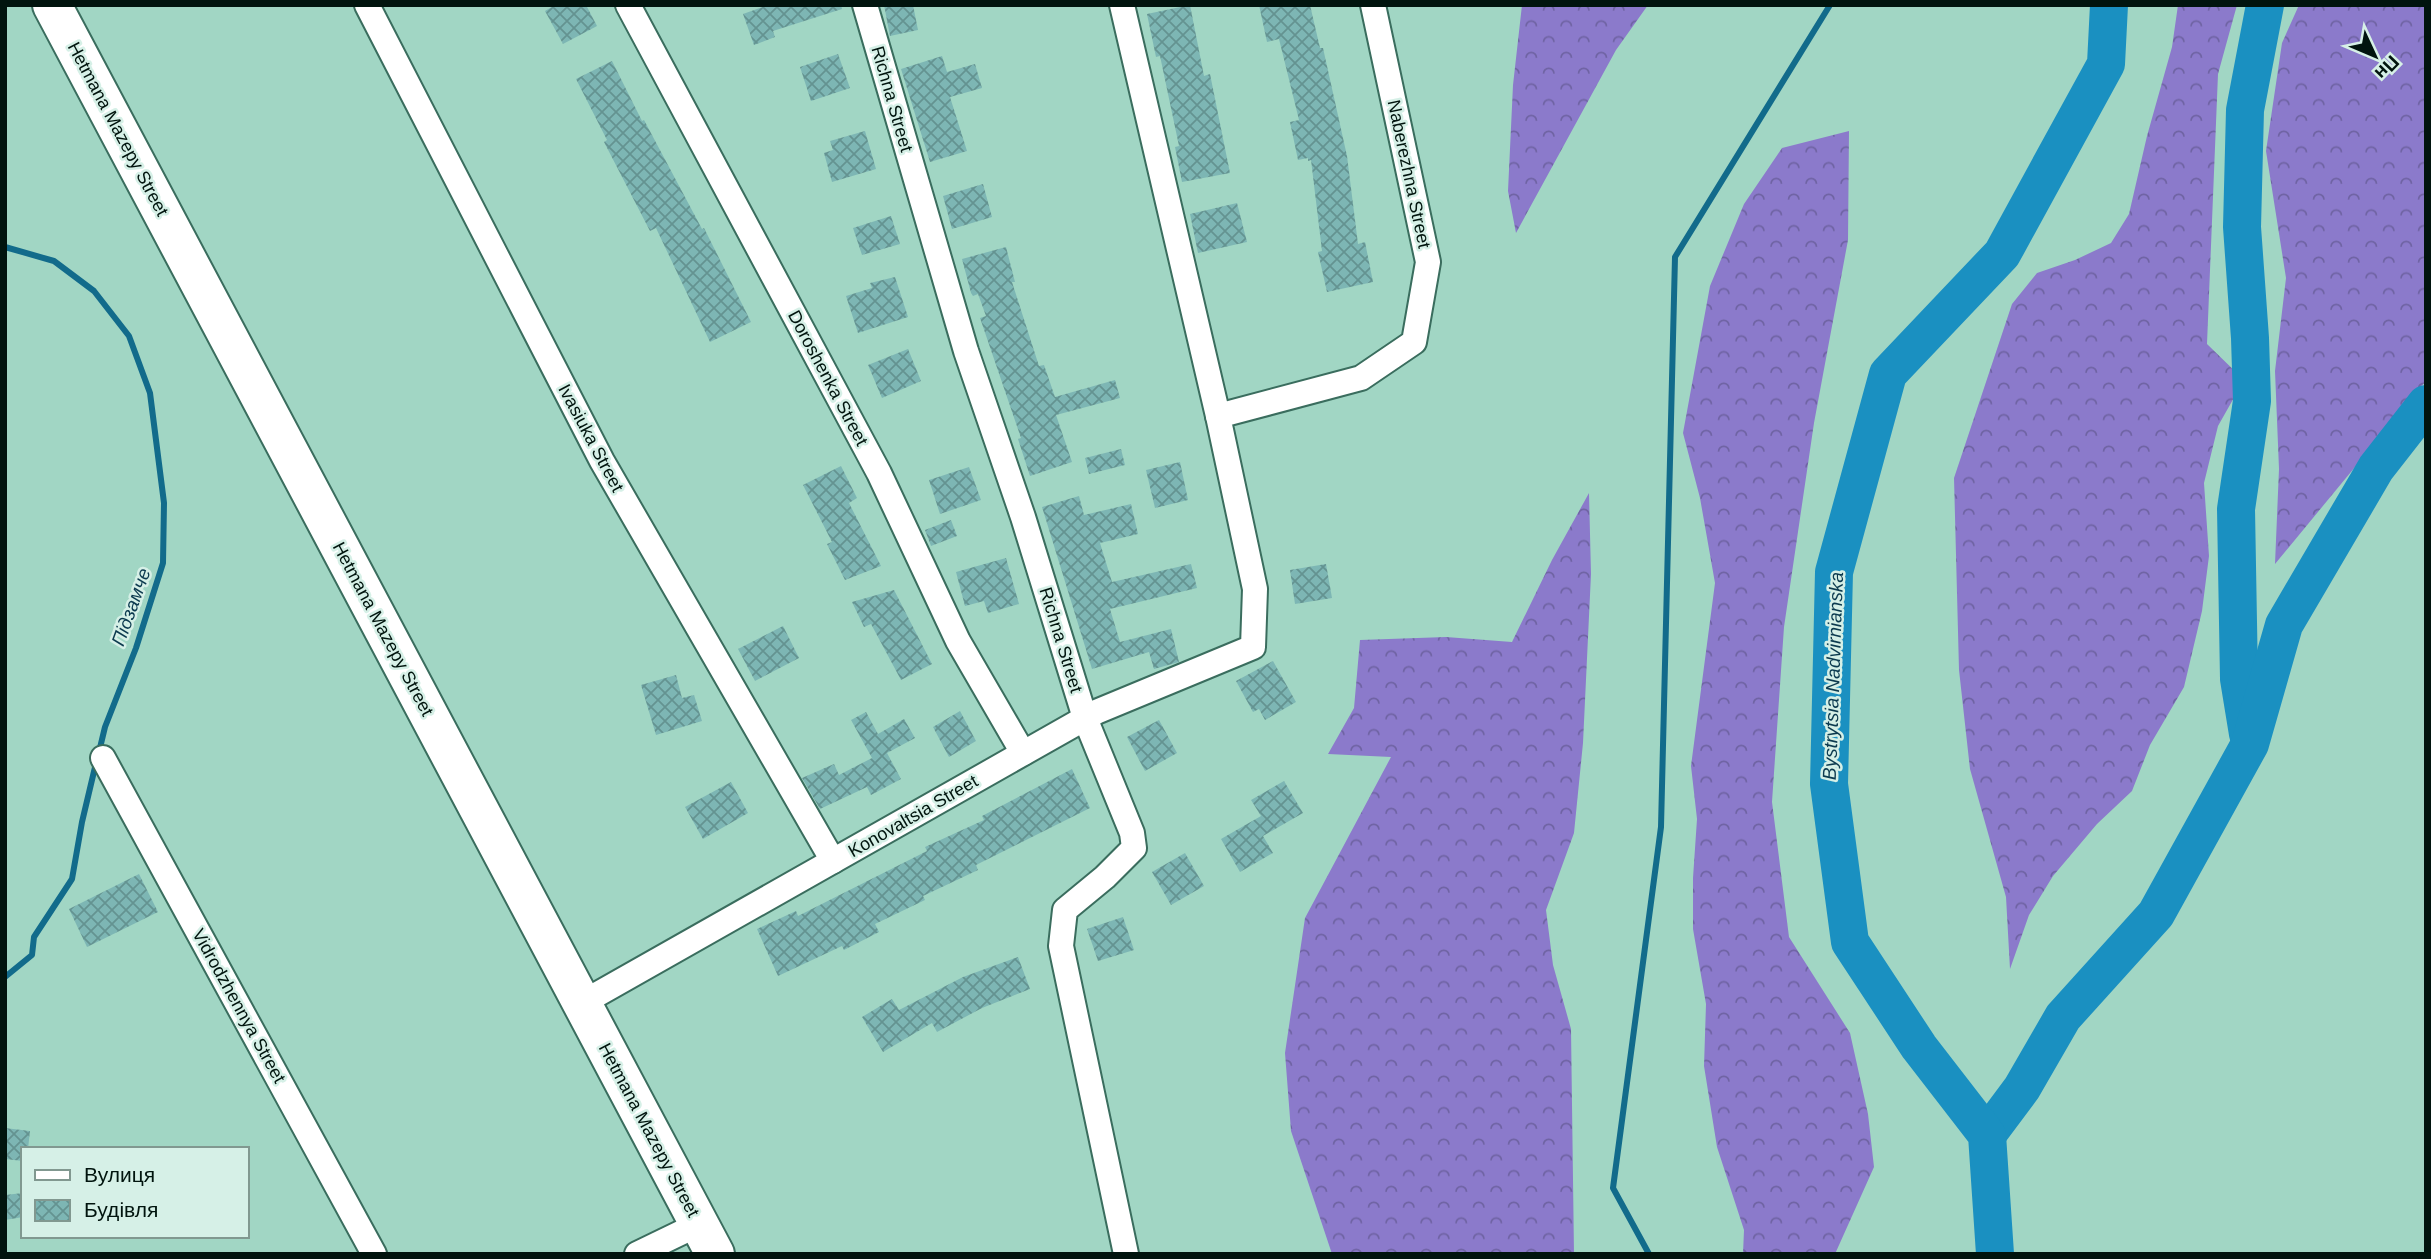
<svg xmlns="http://www.w3.org/2000/svg" width="2431" height="1259" viewBox="0 0 2431 1259" font-family="Arial,sans-serif">
  <defs>
    <pattern id="forest-crowns" width="20" height="18" patternUnits="userSpaceOnUse" patternTransform="scale(1.75)"><rect width="20" height="18" fill="#8b7acb"/><path d="M2 6a3 3 0 1 1 6 0M12 15a3 3 0 1 1 6 0" fill="none" stroke="#6f63a3"/></pattern>
    <pattern id="building-cross-hatch" width="8" height="8" patternUnits="userSpaceOnUse" patternTransform="scale(1.75)"><rect width="8" height="8" fill="#7db6b4"/><path d="M0 0l8 8M0 8l8-8" fill="none" stroke="#649391"/></pattern>
  </defs>
  <rect width="100%" height="100%" fill="#a1d6c4"/>
  <g fill="url(#forest-crowns)">
    <path d="M1522,5H1648L1616,50L1516,233L1508,191L1513,85Z"/>
    <path d="M2178,5H2237L2218,74L2207,344L2244,380L2218,426L2204,483L2209,556L2202,611L2184,687L2150,745L2132,791L2097,824L2053,876L2029,915L2010,969L2006,897L1970,769L1959,670L1954,478L2012,304L2037,273L2075,260L2111,243L2129,214L2147,136L2172,47Z"/>
    <path d="M2299,5H2426V381L2275,564L2279,469L2275,371L2286,278L2266,151L2282,43Z"/>
    <path d="M1849,131L1848,240L1814,423L1784,627L1772,802L1789,937L1850,1033L1868,1114L1874,1167L1835,1254H1743L1744,1230L1717,1147L1704,1066L1706,1004L1693,929V878L1697,819L1691,766L1715,583L1700,498L1683,433L1710,286L1744,204L1782,148Z"/>
    <path d="M1589,493L1591,574L1583,743L1574,833L1546,910L1553,965L1571,1029L1574,1254H1332L1291,1131L1285,1053L1305,918L1391,757L1328,754L1354,708L1360,640L1446,637L1512,642L1552,560Z"/>
  </g>
  <g fill="none" stroke-linecap="round" stroke-linejoin="round">
    <g stroke="#126b8b" stroke-width="6">
      <path d="M5,247L54,261L94,291L129,336L150,393L164,503L163,563L136,648L105,727L99,752"/>
      <path d="M5,977L32,955L34,937L72,879L82,822L96,763"/>
      <path d="M1649,1254L1613,1188L1661,827L1675,257L1830,5"/>
    </g>
    <g stroke="#1a90c1" stroke-width="38">
      <path d="M2248,734L2239,679L2236,509L2252,401L2250,338L2242,227L2245,110L2265,5"/>
      <path d="M1987,1135L2022,1088L2063,1017L2156,914L2250,744L2284,625L2376,468L2426,404"/>
      <path d="M1995,1254L1987,1135L1919,1047L1850,942L1829,784L1834,572L1888,374L2002,254L2106,64L2109,5"/>
    </g>
  </g>
  <g fill="url(#building-cross-hatch)">
    <path d="M555,5H586L597,26L563,44L545,11Z"/>
    <path d="M768,5H841L842,9L773,31L775,37L754,45L743,14Z"/>
    <path d="M884,5H913L918,30L890,36Z"/>
    <path d="M1190,5L1204,76L1210,74L1230,173L1182,182L1175,147L1179,146L1160,56L1156,57L1147,14Z"/>
    <path d="M1259,5H1310L1320,48H1323L1347,156L1358,244L1365,242L1373,282L1327,292L1318,252L1322,251L1311,160L1308,161V158L1298,160L1290,122L1299,120L1279,39L1267,42Z"/>
    <path d="M838,54L850,88L811,101L800,67Z"/>
    <path d="M942,56L947,72L975,64L982,88L950,97L967,151L930,162L901,69Z"/>
    <path d="M612,61L642,121L644,120L702,229L704,228L751,322L710,342L656,228L650,231L604,142L607,140L576,79Z"/>
    <path d="M865,131L876,169L832,182L824,153L833,150L830,141Z"/>
    <path d="M983,184L992,217L952,229L943,196Z"/>
    <path d="M1237,203L1247,242L1198,253L1190,214Z"/>
    <path d="M891,216L900,244L862,255L853,228Z"/>
    <path d="M1006,247L1015,282H1012L1039,366L1044,365L1055,397L1115,380L1120,398L1056,415L1072,462L1030,476L1018,439L1021,438L980,318L986,316L978,294L973,296L971,293L962,259Z"/>
    <path d="M895,277L908,317L858,333L846,296L872,288L870,283Z"/>
    <path d="M908,349L921,381L882,398L868,365Z"/>
    <path d="M1121,449L1125,465L1089,474L1085,458Z"/>
    <path d="M1180,462L1188,500L1155,508L1146,470Z"/>
    <path d="M841,466L857,498L849,503L881,566L845,580L827,544L832,542L803,485Z"/>
    <path d="M969,467L981,500L940,514L929,480Z"/>
    <path d="M1079,496L1084,515L1131,504L1138,534L1100,543L1112,582L1191,564L1197,588L1110,609L1120,642L1171,629L1179,662L1154,669L1149,652L1092,669L1042,507Z"/>
    <path d="M951,520L957,536L931,546L925,530Z"/>
    <path d="M1006,558L1019,604L988,613L984,601L965,606L956,572Z"/>
    <path d="M1326,564L1332,598L1295,604L1290,570Z"/>
    <path d="M894,590L932,664L901,680L871,624L864,627L852,602Z"/>
    <path d="M783,626L799,658L755,681L738,649Z"/>
    <path d="M1273,661L1296,702L1265,720L1259,709L1253,712L1236,681Z"/>
    <path d="M676,675L682,698L694,695L702,721L656,735L641,685Z"/>
    <path d="M960,711L976,741L949,757L933,727Z"/>
    <path d="M866,712L878,734L904,719L915,738L887,753L901,779L871,795L867,787L820,809L802,778L834,764L839,775L872,758L851,720Z"/>
    <path d="M1159,720L1177,753L1145,771L1127,737Z"/>
    <path d="M1072,769L1090,808L976,865L978,870L923,896L925,900L875,924L879,932L844,950L842,946L778,976L757,929L796,911L798,916L927,851L925,847L984,820L982,816Z"/>
    <path d="M1284,781L1303,813L1263,836L1273,853L1240,872L1221,839L1261,816L1251,800Z"/>
    <path d="M731,782L748,813L703,839L685,807Z"/>
    <path d="M1185,853L1204,886L1171,905L1152,872Z"/>
    <path d="M139,874L158,912L87,947L69,909Z"/>
    <path d="M1123,917L1134,950L1098,961L1087,929Z"/>
    <path d="M1018,957L1030,989L982,1008L937,1032L932,1023L883,1052L862,1017L892,999L899,1010L963,977Z"/>
    <path d="M5,1128L30,1131L28,1149H23V1161L5,1159Z"/>
    <path d="M23,1193V1217L5,1220V1195Z"/>
  </g>
  <g fill="none" stroke-linecap="round" stroke-linejoin="round">
    <defs>
      <g id="minor">
        <path d="M367,5L602,461L833,861"/>
        <path d="M628,5L879,473L958,641L1023,753"/>
        <path d="M865,5L966,351L1023,517L1085,718L1132,833L1134,848L1105,877L1065,910L1061,946L1126,1254"/>
        <path d="M1122,5L1218,416"/>
        <path d="M103,758L374,1254"/>
        <path d="M582,1003L1096,712L1253,647L1255,589L1218,416L1361,378L1414,342L1428,262L1373,5"/>
        <path d="M637,1254L699,1224"/>
      </g>
      <path id="primary" d="M52,5L715,1254"/>
    </defs>
    <use href="#minor" stroke="#3a6d5e" stroke-width="28"/>
    <use href="#primary" stroke="#3a6d5e" stroke-width="42"/>
    <use href="#minor" stroke="#fff" stroke-width="24"/>
    <use href="#primary" stroke="#fff" stroke-width="38"/>
  </g>
  <g text-anchor="middle" dominant-baseline="central" stroke-width="5" stroke-linejoin="round" paint-order="stroke">
    <g font-size="18" fill="#01140e" stroke="#d6f0e7">
      <text transform="translate(892 99) rotate(74)">Richna Street</text>
      <text transform="translate(118 129) rotate(62)">Hetmana Mazepy Street</text>
      <text transform="translate(1409 174) rotate(78)">Naberezhna Street</text>
      <text transform="translate(828 378) rotate(62)">Doroshenka Street</text>
      <text transform="translate(591 438) rotate(62)">Ivasiuka Street</text>
      <text transform="translate(383 629) rotate(62)">Hetmana Mazepy Street</text>
      <text transform="translate(1061 640) rotate(73)">Richna Street</text>
      <text transform="translate(913 816) rotate(-30)">Konovaltsia Street</text>
      <text transform="translate(239 1006) rotate(61)">Vidrodzhennya Street</text>
      <text transform="translate(649 1130) rotate(62)">Hetmana Mazepy Street</text>
    </g>
    <g font-size="19" font-style="italic" fill="#0c3a4f" stroke="#d6f0e7">
      <text transform="translate(131 607) rotate(-70)">Підзамче</text>
      <text transform="translate(1833 676) rotate(-88)">Bystrytsia Nadvirnianska</text>
    </g>
  </g>
  <rect width="2431" height="1259" fill="none" stroke="#01140e" stroke-width="14"/>
  <rect x="21" y="1147" width="228" height="91" fill="#d6f0e7" stroke="#819890" stroke-width="2"/>
  <rect x="35" y="1170" width="35" height="10" fill="#ffffff" stroke="#819890" stroke-width="2"/>
  <text x="84" y="1182" font-size="21" fill="#01140e">Вулиця</text>
  <rect x="35" y="1200" width="35" height="21" fill="url(#building-cross-hatch)" stroke="#819890" stroke-width="2"/>
  <text x="84" y="1217" font-size="21" fill="#01140e">Будівля</text>
  <g transform="translate(2375 56) rotate(134)" stroke="#d6f0e7" stroke-width="5" paint-order="stroke">
  <path d="M0-5L12 26L0 18L-12 26Z" fill="#01140e"/>
  <text y="-10" font-size="19" font-weight="bold" text-anchor="middle" fill="#01140e">Пн</text>
  </g>
</svg>
